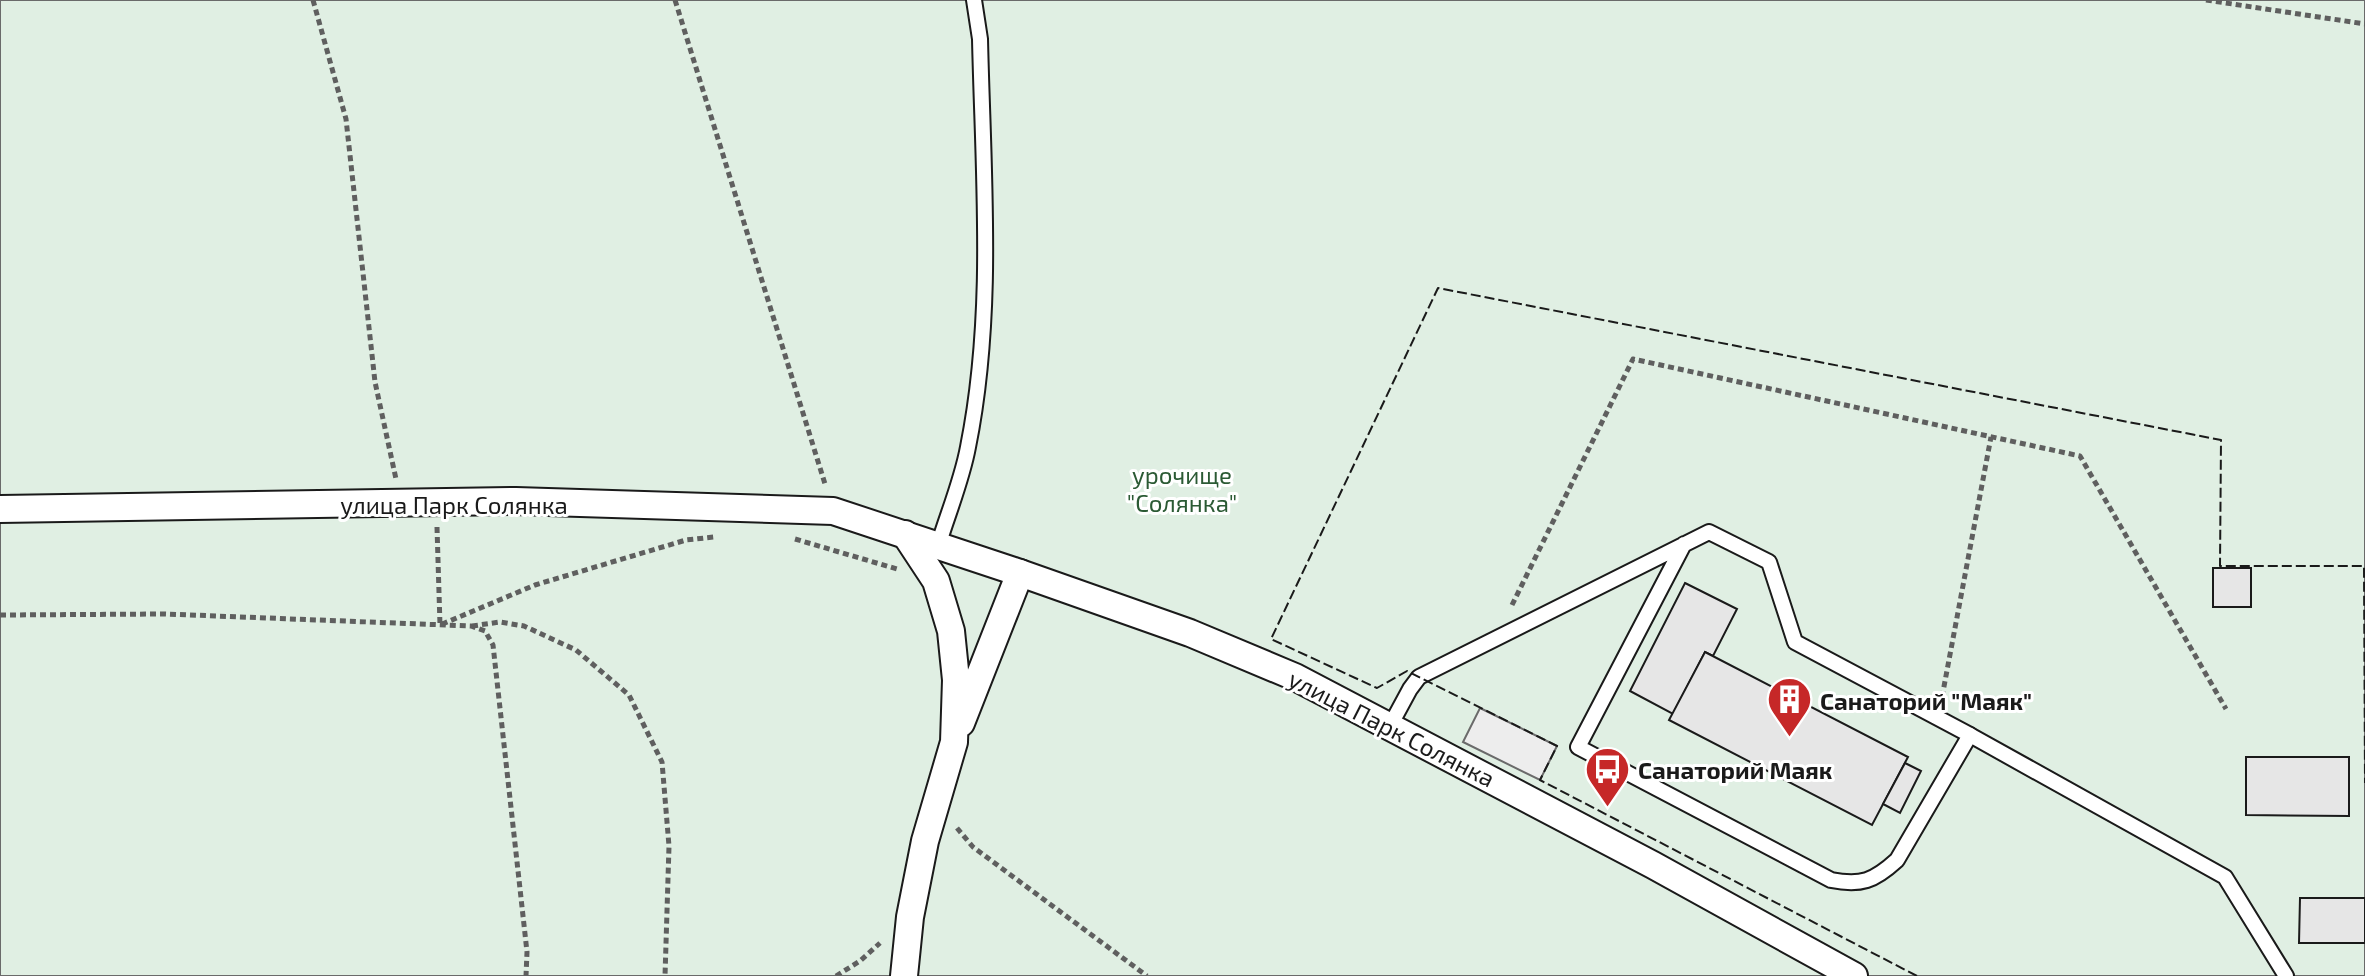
<svg xmlns="http://www.w3.org/2000/svg" width="2365" height="976" viewBox="0 0 2365 976" font-family="'Exo 2',sans-serif">
  <rect width="100%" height="100%" fill="#fff"/>
  <rect fill="#e0efe3" stroke="#6a6a6a" stroke-width="2" x="0" y="0" width="2365" height="976"/>
  <path fill="#ededed" stroke="#6a6a6a" stroke-width="2" d="M1480,708L1557,746L1540,780L1463,742Z"/>
  <g fill="#e6e6e6" stroke="#1a1a1a" stroke-width="2">
    <rect x="2213" y="568" width="38" height="39"/>
    <path d="M1685,583L1737,609L1713,656L1705,652L1673,714L1630,691Z"/>
    <path d="M1705,652L1908,757L1872,825L1669,720Z"/>
    <path d="M2246,757H2349V816L2246,815Z"/>
    <path d="M1905,763L1921,771L1900,813L1883,804Z"/>
    <path d="M2300,898H2365V943H2299Z"/>
  </g>
  <g fill="none" stroke-linecap="round" stroke-linejoin="round">
    <defs>
      <g id="lane">
        <path d="M938,546C948,513 962,480 968,447C995,313 983,174 980,39L974,0"/>
        <path d="M1390,726L1410,689L1419,677L1709,532L1769,562L1795,642L1970,735L1897,860C1874,881 1861,886 1831,880L1578,747L1684,544"/>
        <path d="M1970,735L2225,877L2286,976"/>
      </g>
      <g id="street">
        <path d="M0,509L516,501L833,511L1020,573L1190,633L1295,677L1653,865L1854,976"/>
        <path d="M961,723L1020,573"/>
        <path d="M904,976L910,917L925,841L954,742L956,680L951,631L936,581L905,534"/>
      </g>
    </defs>
    <use href="#lane" stroke="#1a1a1a" stroke-width="18"/>
    <use href="#street" stroke="#1a1a1a" stroke-width="30"/>
    <g stroke="#5f5f5f" stroke-width="5" stroke-dasharray="6 4" stroke-linecap="butt">
      <path d="M313,0L346,119L375,382L396,479"/>
      <path d="M675,0L825,484"/>
      <path d="M2206,0L2365,24"/>
      <path d="M437,527L440,625L535,585L686,540L714,537"/>
      <path d="M795,539L897,569"/>
      <path d="M1512,605L1633,359L2080,456L2226,709"/>
      <path d="M0,615L165,614L471,626L485,631L493,645L527,952L526,976"/>
      <path d="M472,626L500,622L524,626L576,650L629,695L662,762L669,846L665,976"/>
      <path d="M1942,697L1991,437"/>
      <path d="M957,828L973,847L1147,976"/>
      <path d="M836,976L860,961L880,943"/>
    </g>
    <use href="#lane" stroke="#fff" stroke-width="14"/>
    <use href="#street" stroke="#fff" stroke-width="26"/>
    <path stroke="#1a1a1a" stroke-width="2" stroke-dasharray="10 4" stroke-linecap="butt" d="M1917,976L1540,780L1557,746L1407,671L1377,688L1271,639L1438,288L2221,440L2220,566H2364L2365,783"/>
  </g>
  <defs>
    <symbol id="building-pin" viewBox="-11 -11 22 30"><path d="M0 17L-7.5 6A9.5 9.5 0 1 1 7.5 6Z" fill="#c62828" stroke="#fff"/><path d="M-4-6H4V6H1V3H-1V6H-4ZM-2.5-4.3h1.7v1.8h-1.7ZM.8-4.3h1.7v1.8H.8ZM-2.5-1h1.7V.8h-1.7ZM.8-1h1.7V.8H.8Z" fill="#fff"/></symbol>
    <symbol id="bus-pin" viewBox="-11 -11 22 30"><path d="M0 17L-7.5 6A9.5 9.5 0 1 1 7.5 6Z" fill="#c62828" stroke="#fff"/><path d="M-5-6H5V4H4V6H2V4H-2V6H-4V4H-5ZM-3.5-4V0h7V-4ZM-3.5 1.2v1.5H-2V1.2ZM2 1.2v1.5H3.5V1.2Z" fill="#fff"/></symbol>
  </defs>
  <g fill-rule="evenodd">
    <use href="#building-pin" x="1764" y="674" width="51" height="69"/>
    <use href="#bus-pin" x="1582" y="744" width="51" height="69"/>
  </g>
  <g text-anchor="middle" dominant-baseline="central" stroke-width="6" stroke-linejoin="round" paint-order="stroke">
    <g font-size="24" fill="#2b5a34" stroke="#fff">
      <text x="1182" y="474">урочище<tspan x="1182" dy="28">"Солянка"</tspan></text>
    </g>
    <g font-size="24" fill="#1a1a1a" stroke="#fff">
      <text x="454" y="504">улица Парк Солянка</text>
      <text transform="translate(1392 728) rotate(27)">улица Парк Солянка</text>
    </g>
    <g font-size="24" font-weight="bold" fill="#1a1a1a" stroke="#fff" text-anchor="start">
      <text x="1820" y="700">Санаторий "Маяк"</text>
      <text x="1638" y="769">Санаторий Маяк</text>
    </g>
  </g>
</svg>
